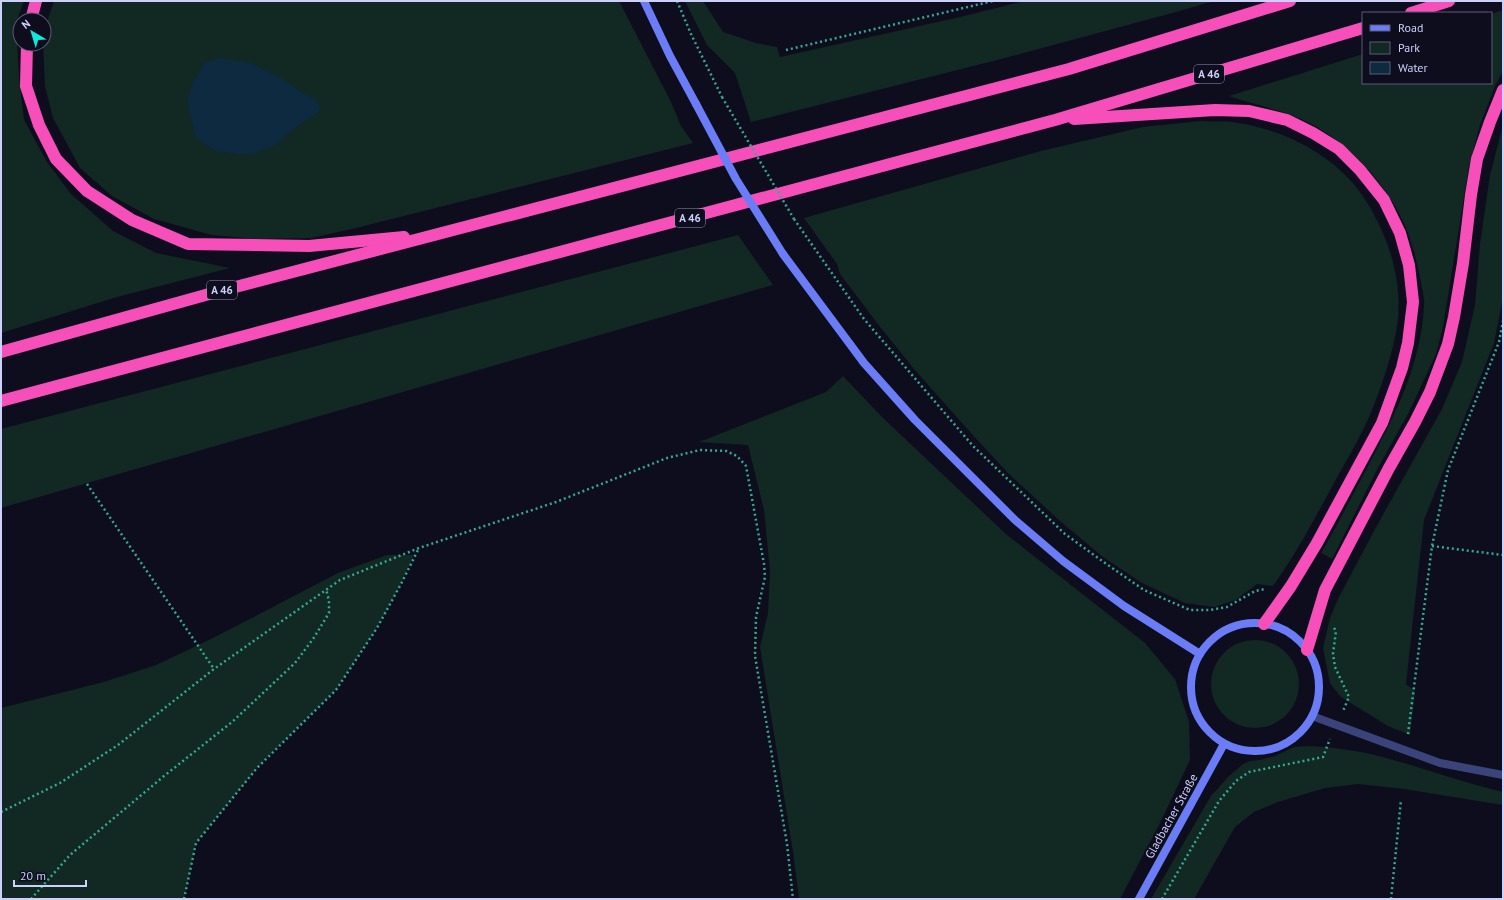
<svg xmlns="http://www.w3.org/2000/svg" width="1504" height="900" viewBox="0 0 1504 900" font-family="'PT Sans',sans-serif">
  <rect width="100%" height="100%" fill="#0e0d1e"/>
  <g fill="#112823">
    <path d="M1,1H24L16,23L19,77L24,120L47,162L71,194L113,231L156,253L230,268L117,297L1,333Z"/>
    <path d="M54,1H619L671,102L681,126L693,143L356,228L311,238L257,239L212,235L154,219L112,196L80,168L53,118L45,86L43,44L44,31Z"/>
    <path d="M685,1H703L723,32L756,43L777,47L780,57L960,17L1024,1H1214L1176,12L1001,59L751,122L735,73L707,45Z"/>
    <path d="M1503,10V71L1495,86L1480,125L1469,166L1443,327L1436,354L1409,412L1378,468L1332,559L1321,553C1337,526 1351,498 1366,470C1393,419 1421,366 1424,306C1425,299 1422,290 1421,283C1415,253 1410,232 1395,206C1375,173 1350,147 1317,127C1290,111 1258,106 1229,96L1363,54V83H1491V14Z"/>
    <path d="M1201,121C1211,122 1222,121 1232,122C1279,128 1327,151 1357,188C1384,224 1402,272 1398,318C1395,348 1382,386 1370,415C1360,438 1346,461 1334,483C1315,518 1296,554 1273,586L1257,584L1236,600L1214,607L1185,603L1142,583L1103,557L1060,521L1008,473L970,432L914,369L877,323L840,274L837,264L804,218L1041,151L1143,127Z"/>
    <path d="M1503,125V297L1494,343L1424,520L1406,684L1415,691L1410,735L1388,726L1341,697L1330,683L1323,648L1330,618L1338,599L1375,529L1442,409L1462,362L1475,305L1480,244L1490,175Z"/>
    <path d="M738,235L773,285L1,508V429Z"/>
    <path d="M843,376L883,418L1007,535L1145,643L1175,679L1189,722L1190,760L1160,823L1120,899H799L793,852L760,647L768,613L770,571L764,510L748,445L699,442L826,392Z"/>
    <path d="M387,555H414L401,584L377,628L336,690L257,768L196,843L184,899H1V708L104,682L156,665L213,638L338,573Z"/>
    <circle cx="1255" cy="684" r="44"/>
    <path d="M1309,746C1327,747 1344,749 1361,752C1409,762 1455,781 1503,792V805L1404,789L1358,784L1325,788L1278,802L1254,812L1235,827L1194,899H1151L1211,796L1228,777L1243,764L1250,761L1260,760L1275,756L1294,747Z"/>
  </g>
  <path fill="#0e2a41" d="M220,58L251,63L276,75L301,92L316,99L321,110L287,134L276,145L250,155L215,151L196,138L187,101L193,83L204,63Z"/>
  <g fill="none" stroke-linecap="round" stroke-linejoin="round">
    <g stroke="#34aa90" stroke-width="2.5" stroke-dasharray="2 3" stroke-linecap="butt">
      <path d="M677,1L691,34L722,97"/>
      <path d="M786,50L993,1"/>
      <path d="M794,219L864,319L973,446L1065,534L1105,563L1144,590L1190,610H1210L1227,607L1255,591L1265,589"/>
      <path d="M87,484L214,669"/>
      <path d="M1432,546L1503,555"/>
      <path d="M1334,628L1336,631L1333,654L1335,667L1349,697L1343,711"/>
      <path d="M1408,734L1432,546L1448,470L1499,342L1503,321"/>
      <path d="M1,812L60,783L118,745L214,669L340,580L419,548L556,502L667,458L700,450L726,451L737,456L746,466L764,564L765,577L756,617L755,656L787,844L793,899"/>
      <path d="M31,899L70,855L164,776L232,722L295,663L313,639L329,613V601L326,589"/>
      <path d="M184,899L196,843L257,768L336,690L377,628L401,584L419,548"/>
      <path d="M1162,899L1219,801L1236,781L1249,772L1323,757L1330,739"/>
      <path d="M1391,899L1401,800"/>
    </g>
    <path stroke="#3b437b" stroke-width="8" d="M1312,716L1440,763L1503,775"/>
    <g stroke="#6a7df7" stroke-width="8">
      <path d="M644,1L670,56L696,104"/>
      <path d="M783,254L864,363L915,420L1015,520L1063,561L1124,606L1200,654"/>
      <circle cx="1255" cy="687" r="64"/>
      <path d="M1139,899L1224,744"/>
    </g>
    <g stroke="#f64fb9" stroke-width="12">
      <path d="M1411,13L1449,1"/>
      <path d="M31,20L36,1"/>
      <path d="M27,44L26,86L39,125L56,159L87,191L132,220L188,244L309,246L404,237"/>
      <path d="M1074,119L1215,110L1249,111L1287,120L1313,133L1339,149L1360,170L1384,200L1400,233L1409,265L1413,302L1408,343L1402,368L1382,423L1317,543L1291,586L1264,624"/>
      <path d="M1,352L220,291L1069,69L1290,1"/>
      <path d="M1,401L1055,120L1363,28"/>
      <path d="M1307,650L1325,590L1389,468L1415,422L1430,392L1448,344L1454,317L1463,263L1471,195L1477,159L1490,122L1503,90"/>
    </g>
    <path stroke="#34aa90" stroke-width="2.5" stroke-dasharray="2 3" stroke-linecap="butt" d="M722,97L794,219"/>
    <path stroke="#6a7df7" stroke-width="8" d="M696,104L736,179L783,254"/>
  </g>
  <g text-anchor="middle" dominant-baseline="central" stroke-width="4" stroke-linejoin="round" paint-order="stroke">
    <g fill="#0e0d1e" stroke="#9495b9" stroke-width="1">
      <rect x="1194" y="65" width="30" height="18" rx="3"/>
      <rect x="675" y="209" width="30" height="18" rx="3"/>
      <rect x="207" y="281" width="30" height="18" rx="3"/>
    </g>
    <g font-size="11" font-weight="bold" fill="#cdcffc">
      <text x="1209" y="74">A 46</text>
      <text x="690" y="218">A 46</text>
      <text x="222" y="290">A 46</text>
    </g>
    <g font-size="12" fill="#cdcffc" stroke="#0e0d1e">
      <text transform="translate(1171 816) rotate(-61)">Gladbacher Straße</text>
    </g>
  </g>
  <rect width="1504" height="900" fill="none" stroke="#cdcffc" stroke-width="4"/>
  <rect x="1362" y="12" width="130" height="72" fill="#0e0d1e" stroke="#5a5b77"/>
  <rect x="1370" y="25" width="20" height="6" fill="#6a7df7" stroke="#5a5b77"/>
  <text x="1398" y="32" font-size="12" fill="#cdcffc">Road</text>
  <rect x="1370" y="42" width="20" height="12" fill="#112823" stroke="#5a5b77"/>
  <text x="1398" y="52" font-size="12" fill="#cdcffc">Park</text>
  <rect x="1370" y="62" width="20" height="12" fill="#0e2a41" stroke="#5a5b77"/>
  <text x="1398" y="72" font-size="12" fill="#cdcffc">Water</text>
  <g transform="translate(32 32) rotate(322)"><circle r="19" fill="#0e0d1e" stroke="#5a5b77"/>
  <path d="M0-3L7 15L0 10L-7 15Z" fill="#0de9dc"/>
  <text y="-6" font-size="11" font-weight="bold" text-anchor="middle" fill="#cdcffc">N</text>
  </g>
  <path d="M14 880v6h72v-6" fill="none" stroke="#cdcffc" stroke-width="2"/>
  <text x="20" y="880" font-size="12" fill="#cdcffc" stroke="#0e0d1e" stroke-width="3" paint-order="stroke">20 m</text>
</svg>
